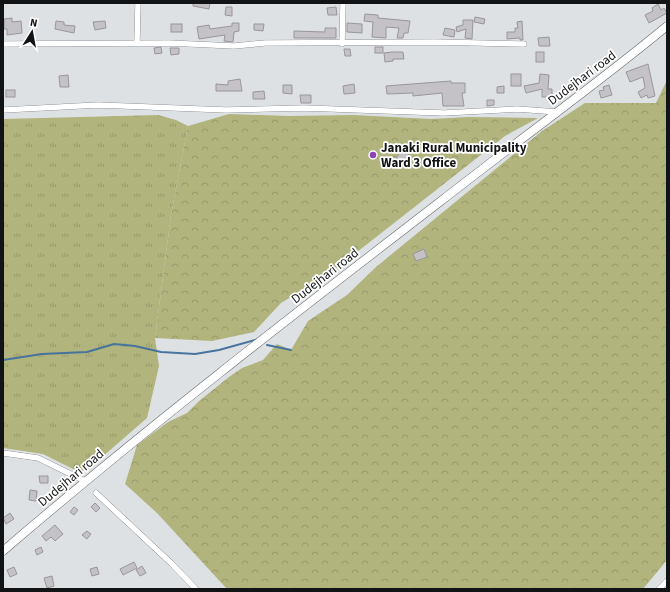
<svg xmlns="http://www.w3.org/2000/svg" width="670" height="592" viewBox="0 0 670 592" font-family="'Source Sans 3',sans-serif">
  <defs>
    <pattern id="grass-tufts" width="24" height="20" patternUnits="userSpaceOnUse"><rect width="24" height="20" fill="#b1b47c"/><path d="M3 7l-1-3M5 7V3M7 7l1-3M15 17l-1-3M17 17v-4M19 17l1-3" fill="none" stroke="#979a6a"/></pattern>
    <pattern id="forest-crowns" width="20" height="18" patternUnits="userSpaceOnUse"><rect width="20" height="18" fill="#b1b47c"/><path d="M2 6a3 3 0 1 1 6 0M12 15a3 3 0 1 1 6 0" fill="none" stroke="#979a6a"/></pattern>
  </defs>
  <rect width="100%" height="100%" fill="#dee1e4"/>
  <path fill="url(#grass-tufts)" d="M158,115L176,120L188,126L171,215L155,338L159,366L147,418L86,471L73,469L43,454L3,448V119Z"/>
  <g fill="url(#forest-crowns)">
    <path d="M667,80V560L643,589H227L157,513L125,484L137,445L168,422L187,413L199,401L229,377L242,368L263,360L277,344L291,350L308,321L347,295L376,267L542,131L585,103H656Z"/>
    <path d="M229,114L288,116L354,115L431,119L468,117L538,118L505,136L329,274L281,303L254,332L212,341L155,338L171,215L188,126Z"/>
  </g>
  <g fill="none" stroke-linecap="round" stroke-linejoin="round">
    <g stroke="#47739f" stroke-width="2">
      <path d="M267,345L291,350"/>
      <path d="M3,360L42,354L87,352L114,344L135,346L161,352L195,354L219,350L259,339"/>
    </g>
  </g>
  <g fill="#c4c2c6" stroke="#98969a">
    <path d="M193,3H210L209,9L193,6Z"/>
    <path d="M658,4L661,10L664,8L667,13L649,23L645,15L653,11L652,8Z"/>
    <path d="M226,7H232V16L225,15Z"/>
    <path d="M336,7L337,15H328L327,8Z"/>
    <path d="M365,14L378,15V18L410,21L408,33H404L403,38H397L399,28L386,27V38L372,37L373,22L364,21Z"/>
    <path d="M475,17L485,19L484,24L474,22Z"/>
    <path d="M12,18V22L21,21L22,33L7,35V29H4V19Z"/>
    <path d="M463,20H473L472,39L465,38L466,29L457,32L456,27L463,25Z"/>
    <path d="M56,21L64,22V25L75,26L74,33L55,29Z"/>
    <path d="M105,21L106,28L95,30L93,22Z"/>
    <path d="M522,21L523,40H520V38L507,39V32H515V28H518L517,22Z"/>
    <path d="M232,23H239V31L234,32L233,42L224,41L225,35L199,39L197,27L209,25L210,29L232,26Z"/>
    <path d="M347,23L362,24V33L347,32Z"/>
    <rect x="171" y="24" width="11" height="8"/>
    <path d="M254,24H264L263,31L254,30Z"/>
    <path d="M325,28H336V38H294V31L325,32Z"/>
    <path d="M445,28L455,30L454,37L443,35Z"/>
    <path d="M549,37L550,46H539L538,38Z"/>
    <path d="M161,47L162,53L155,54L154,48Z"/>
    <rect x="375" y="47" width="8" height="6"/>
    <path d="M170,48H179V54L171,55Z"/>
    <path d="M344,49H350L351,56H345Z"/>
    <path d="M392,52H403L404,59H393V61L385,62L384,53Z"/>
    <rect x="536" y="52" width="8" height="10"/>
    <path d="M648,64L655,96L648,98L647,95L641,98L638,92L645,88L643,77L630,82L626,72Z"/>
    <rect x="511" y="74" width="10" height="12"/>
    <path d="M540,74L549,75L548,89H552V97H542V89L526,93L524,86L539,83Z"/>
    <path d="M68,75L69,87H60L59,76Z"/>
    <path d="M240,79L242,91H216V84L228,85V81Z"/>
    <path d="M451,81V83H465V93H462L464,106H443L442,93L413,96V93L387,94L386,86Z"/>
    <path d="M354,84L355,93L344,94L343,86Z"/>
    <path d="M283,85H292V94L283,93Z"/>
    <path d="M609,85L612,95L601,98L599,91L604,90L603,87Z"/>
    <path d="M504,86V93H497V87Z"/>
    <rect x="6" y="90" width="9" height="7"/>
    <path d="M264,91L265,99H253V92Z"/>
    <path d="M300,95H311V103H301Z"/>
    <path d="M487,100H494V105L487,106Z"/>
    <path d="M402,150L412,157L406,165L396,158Z"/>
    <path d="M424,249L427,257L416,261L413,254Z"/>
    <path d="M39,476H48V483H40Z"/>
    <path d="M30,490L37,491L36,501L29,500Z"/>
    <path d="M95,503L100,508L96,512L91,507Z"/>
    <path d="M74,507L78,510L74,515L70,512Z"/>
    <path d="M10,513L14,519L6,524L3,518Z"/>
    <path d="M55,525L63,534L55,541L51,537L46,541L42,536Z"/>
    <path d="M87,531L91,534L87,539L82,535Z"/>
    <path d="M41,547L43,552L37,555L35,550Z"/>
    <path d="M134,562L137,568L123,575L120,569Z"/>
    <path d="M142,566L146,573L140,576L136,570Z"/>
    <path d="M14,567L17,574L10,577L7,570Z"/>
    <path d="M97,567L99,574L92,576L90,569Z"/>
    <path d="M52,576L54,586L47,588L44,578Z"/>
  </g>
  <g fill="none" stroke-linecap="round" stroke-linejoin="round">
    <defs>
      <g id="street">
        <path d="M137,43L138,3"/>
        <path d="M3,44L169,43L234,46L265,43L435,42L524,44"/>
        <path d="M342,44L343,3"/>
        <path d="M3,110L98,105L226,110L304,108L444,113L517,109L558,112"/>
        <path d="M3,453L38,458L85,481"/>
        <path d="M96,493L171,563L196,589"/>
        <path d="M659,589L667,581"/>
      </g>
      <path id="secondary" d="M3,551C159,417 323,292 485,167C546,120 608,75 667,26"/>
    </defs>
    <use href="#street" stroke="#66686b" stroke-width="6"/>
    <use href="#secondary" stroke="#66686b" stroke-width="9"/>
    <use href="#street" stroke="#fff" stroke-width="5.5"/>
    <use href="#secondary" stroke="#fff" stroke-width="8"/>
  </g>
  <circle fill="#8c44b6" stroke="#fff" stroke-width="1.5" cx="373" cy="155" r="4"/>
  <g text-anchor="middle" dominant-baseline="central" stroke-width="3.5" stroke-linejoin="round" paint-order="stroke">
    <g font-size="13" fill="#121314" stroke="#fff">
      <text transform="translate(582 78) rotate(-37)">Dudejhari road</text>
      <text transform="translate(325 276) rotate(-38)">Dudejhari road</text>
      <text transform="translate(71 478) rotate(-40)">Dudejhari road</text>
    </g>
    <g font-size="13" font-weight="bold" fill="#121314" stroke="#fff" text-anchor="start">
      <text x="381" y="148">Janaki Rural Municipality<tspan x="381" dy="15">Ward 3 Office</tspan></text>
    </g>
  </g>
  <rect width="670" height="592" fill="none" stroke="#121314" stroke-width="8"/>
  <g transform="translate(32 32) rotate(11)" stroke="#ffffff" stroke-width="3" paint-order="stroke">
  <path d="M0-3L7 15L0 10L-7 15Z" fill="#121314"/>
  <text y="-6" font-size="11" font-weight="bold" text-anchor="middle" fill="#121314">N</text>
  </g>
</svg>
